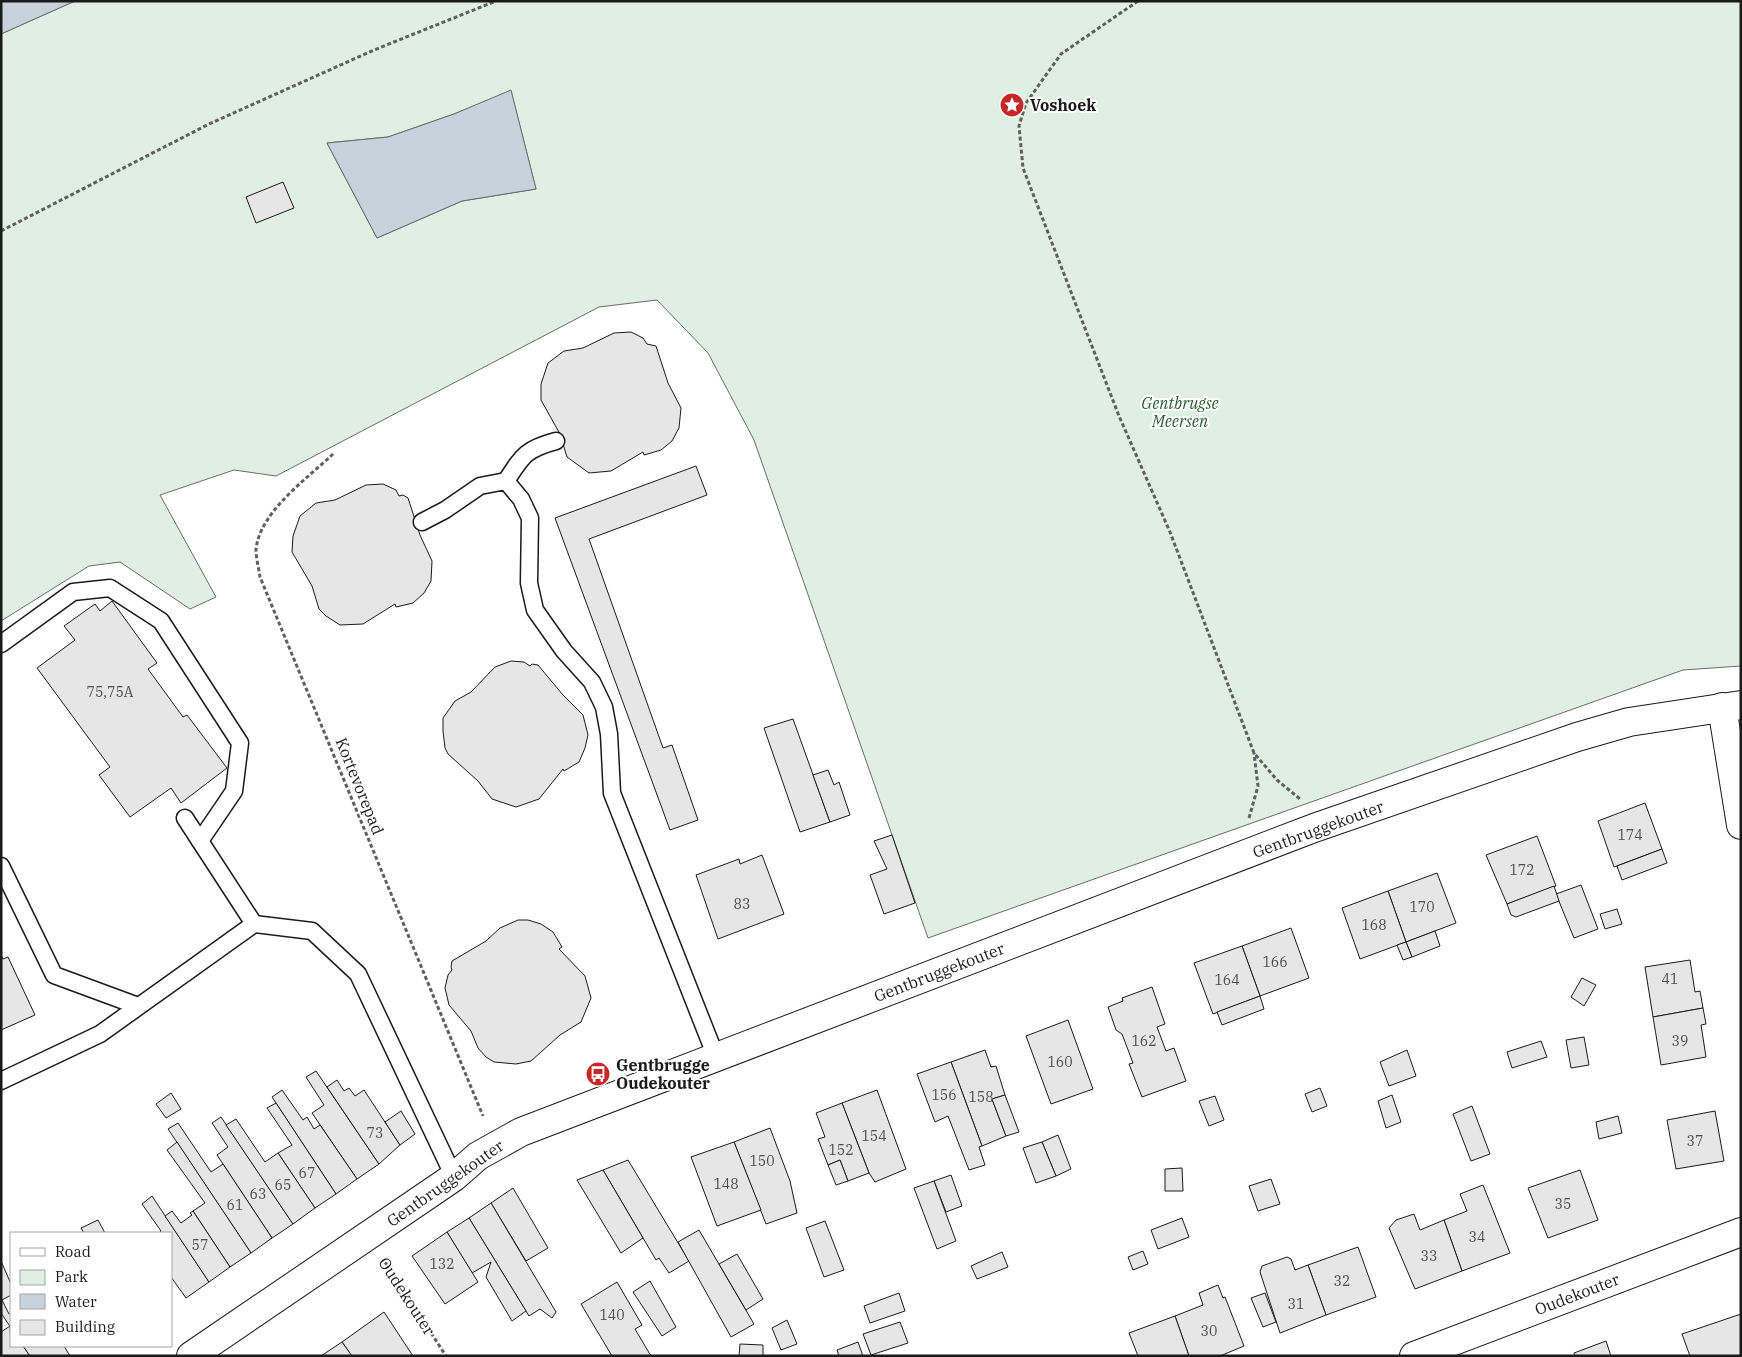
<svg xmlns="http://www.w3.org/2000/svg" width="1742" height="1357" viewBox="0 0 1742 1357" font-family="'IBM Plex Serif',serif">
  <rect width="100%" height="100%" fill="#fff"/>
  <path fill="#e0efe3" stroke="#6a6a6a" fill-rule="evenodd" d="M75,1H1741V666L1683,670L928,938L754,440L708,353L657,300L599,307L276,476L234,470L160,495L216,597L190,609L120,562L89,566L1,621V34ZM511,91L536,189L462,201L377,238L327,143L388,137L454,114Z"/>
  <g fill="#c6d2dc" stroke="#6a6a6a">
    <path d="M1,1H75L1,34Z"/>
    <path d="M511,90L536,189L462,201L377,238L327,143L388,137L454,114Z"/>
  </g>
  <g fill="#e6e6e6" stroke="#1a1a1a">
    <path d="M283,182L294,208L256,223L246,197Z"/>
    <path d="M631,332L643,338L647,344L656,346L668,383L681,408L679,428L672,441L661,450L644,455L643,452L611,471L589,473L567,457L560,434L541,400V384L548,363L564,351L583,348L614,333Z"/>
    <path d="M696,466L707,495L589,539L663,748L672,745L698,820L670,830L555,518Z"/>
    <path d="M383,484L396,490L399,496L403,495L408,498L420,535L432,561L431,581L424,593L413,603L396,607L395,604L363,624L340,625L326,616L319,609L312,586L292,552L293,536L300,516L316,503L335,500L366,485Z"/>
    <path d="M112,601L157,663L148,669L183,717L187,715L227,768L181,803L171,788L130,817L99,775L110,767L37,668L75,640L64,626L95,604L100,611Z"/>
    <path d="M511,661L524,662L530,666L532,664L538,665L563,695L583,715L588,735L585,748L579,762L564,771L563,769L539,799L516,807L492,799L478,781L448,754L445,748L443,731V718L455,701L471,692L495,667Z"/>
    <path d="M793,719L830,822L800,832L764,728Z"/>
    <path d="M828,770L834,785L839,782L850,815L830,822L813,775Z"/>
    <path d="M1645,803L1662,849L1614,867L1598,821Z"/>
    <path d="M892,835L915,903L884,914L870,875L887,869L874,841Z"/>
    <path d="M1537,836L1556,886L1507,904L1486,855Z"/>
    <path d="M1662,849L1667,863L1622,880L1617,866Z"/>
    <path d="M762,855L784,914L718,939L696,875L739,859L740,864Z"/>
    <path d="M1437,873L1456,923L1406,942L1388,891Z"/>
    <path d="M1581,885L1598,929L1574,938L1556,894Z"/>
    <path d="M1554,886L1559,901L1516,917L1511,915L1507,904Z"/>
    <path d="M1388,891L1406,942L1360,959L1342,908Z"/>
    <path d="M1617,909L1622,924L1605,929L1600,914Z"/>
    <path d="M518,920H528L541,924L553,932L562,947L559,949L585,976L591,998L581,1022L560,1035L531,1061L516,1064L494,1062L486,1057L478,1048L471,1031L449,1005L445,988L448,975L452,970L451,967L452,961L486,941L500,928Z"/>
    <path d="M1291,928L1309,978L1260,996L1242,946Z"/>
    <path d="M1435,931L1440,946L1412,957L1406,942Z"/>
    <path d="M1406,942L1412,957L1403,960L1397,945Z"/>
    <path d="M1242,946L1260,996L1213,1014L1194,963Z"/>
    <path d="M1,955L3,959L8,957L35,1015L1,1030Z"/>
    <path d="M1690,960L1695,992L1700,991L1703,1008L1653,1017L1645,967Z"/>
    <path d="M1582,978L1596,985L1584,1006L1571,997Z"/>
    <path d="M1152,987L1165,1024L1157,1027L1166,1051L1174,1048L1186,1081L1142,1097L1129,1064L1133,1063L1122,1034L1116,1030L1108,1007L1123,1001L1122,998Z"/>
    <path d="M1260,996L1264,1009L1222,1025L1217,1012Z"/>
    <path d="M1703,1008L1706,1024L1701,1025L1706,1057L1661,1065L1653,1017Z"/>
    <path d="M1068,1020L1093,1089L1051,1104L1026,1036Z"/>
    <path d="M1584,1037L1589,1065L1571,1068L1566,1040Z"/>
    <path d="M1541,1041L1547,1057L1512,1068L1507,1052Z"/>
    <path d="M985,1050L991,1067L996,1066L1005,1095L992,1099L1006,1136L982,1146L951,1062Z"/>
    <path d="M1407,1050L1416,1076L1389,1086L1380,1062Z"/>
    <path d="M951,1062L982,1146L979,1147L985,1165L969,1170L948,1116L935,1122L917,1074Z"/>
    <path d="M316,1071L379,1164L357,1179L312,1113L324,1105L306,1077Z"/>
    <path d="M337,1080L344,1091L349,1088L355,1096L364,1090L400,1145L379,1164L327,1087Z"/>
    <path d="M1320,1088L1327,1106L1312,1112L1305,1094Z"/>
    <path d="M282,1090L303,1120L307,1117L314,1129L320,1125L357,1179L336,1194L272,1097Z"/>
    <path d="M877,1090L906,1169L875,1182L869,1173L842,1103Z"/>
    <path d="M171,1093L181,1109L166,1118L156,1104Z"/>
    <path d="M1005,1095L1019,1132L1006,1136L992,1099Z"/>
    <path d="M1392,1095L1401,1122L1386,1128L1378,1101Z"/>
    <path d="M1215,1096L1224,1120L1209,1126L1199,1101Z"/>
    <path d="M276,1103L336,1194L315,1208L278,1153L292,1145L267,1108Z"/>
    <path d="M842,1103L869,1173L848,1181L840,1160L828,1165L818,1139L825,1137L816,1113Z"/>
    <path d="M1472,1106L1490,1154L1471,1161L1453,1114Z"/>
    <path d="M401,1111L415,1134L400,1145L385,1122Z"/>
    <path d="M1715,1111L1724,1161L1676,1169L1667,1120Z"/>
    <path d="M1618,1116L1622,1133L1599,1139L1596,1122Z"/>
    <path d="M221,1117L293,1224L272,1238L217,1155L228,1147L212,1123Z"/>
    <path d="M236,1119L265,1162L278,1153L315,1208L293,1224L226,1125Z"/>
    <path d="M178,1123L211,1172L223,1164L272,1238L251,1253L168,1129Z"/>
    <path d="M770,1128L790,1181L797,1213L766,1224L734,1142Z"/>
    <path d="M1058,1135L1071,1169L1056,1176L1042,1142Z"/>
    <path d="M177,1142L251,1253L230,1267L193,1211L205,1203L167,1150Z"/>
    <path d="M734,1142L761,1210L717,1226L691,1157Z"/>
    <path d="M1042,1142L1056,1176L1036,1183L1023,1148Z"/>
    <path d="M628,1160L689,1261L669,1273L659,1258L656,1260L603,1170Z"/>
    <path d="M840,1160L848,1181L836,1185L828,1165Z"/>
    <path d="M1182,1168L1183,1191H1165V1169Z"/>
    <path d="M603,1170L643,1238L621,1253L577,1180Z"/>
    <path d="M1580,1170L1598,1220L1548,1238L1528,1188Z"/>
    <path d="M951,1175L962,1206L946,1212L934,1181Z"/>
    <path d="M1271,1179L1280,1204L1258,1211L1249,1186Z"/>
    <path d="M934,1181L956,1241L937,1249L914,1188Z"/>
    <path d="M1483,1185L1510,1253L1462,1271L1444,1220L1467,1211L1460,1194Z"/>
    <path d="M513,1188L548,1248L526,1261L491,1203Z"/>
    <path d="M152,1196L209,1282L186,1298L171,1277V1233H159L161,1231L142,1204Z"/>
    <path d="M491,1203L556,1312L552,1318L540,1309L529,1316L469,1218Z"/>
    <path d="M172,1211L181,1223L192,1215L190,1213L193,1211L230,1267L209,1282L165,1216Z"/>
    <path d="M1414,1214L1420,1230L1444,1220L1462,1271L1415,1289L1389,1228L1396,1220Z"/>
    <path d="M469,1218L526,1311L512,1321L486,1277L491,1262L472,1273L447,1232Z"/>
    <path d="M1182,1218L1189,1237L1158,1249L1151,1230Z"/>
    <path d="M98,1220L105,1233H84L81,1228Z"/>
    <path d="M825,1221L844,1270L824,1277L806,1228Z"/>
    <path d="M699,1230L754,1324L731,1337L678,1242Z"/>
    <path d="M447,1232L478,1282L445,1304L412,1256Z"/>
    <path d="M1358,1247L1376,1297L1326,1315L1308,1265Z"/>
    <path d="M1143,1251L1148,1264L1133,1270L1128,1257Z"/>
    <path d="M1002,1252L1008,1267L977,1279L971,1266Z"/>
    <path d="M737,1254L763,1299L746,1310L719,1264Z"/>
    <path d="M1287,1257L1291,1259L1295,1270L1308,1265L1326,1315L1280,1333L1260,1272L1262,1266Z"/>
    <path d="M1,1261L11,1284V1295L2,1300L9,1314L11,1313V1328L1,1313Z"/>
    <path d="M650,1281L676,1327L662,1336L633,1292Z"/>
    <path d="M617,1282L642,1325L635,1329L651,1356H612L581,1304Z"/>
    <path d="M1218,1285L1223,1298L1225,1297L1244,1346L1220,1356H1189L1175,1316L1203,1305L1199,1293Z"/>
    <path d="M899,1293L905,1311L870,1323L864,1306Z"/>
    <path d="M1265,1293L1276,1322L1263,1327L1251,1298Z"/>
    <path d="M384,1312L413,1356H352L342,1342Z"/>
    <path d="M1741,1314V1356H1690L1682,1334Z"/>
    <path d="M1175,1316L1189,1356H1138L1129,1333Z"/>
    <path d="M787,1320L797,1344L781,1350L772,1328Z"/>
    <path d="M900,1322L908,1343L871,1355L863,1334Z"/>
    <path d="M10,1326L11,1346H23L30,1356H1V1332Z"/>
    <path d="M1606,1341L1611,1356H1575L1574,1353Z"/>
    <path d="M342,1342L352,1356H321Z"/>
    <path d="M858,1342L863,1356H839L837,1350Z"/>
    <path d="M740,1344L763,1345V1356H739Z"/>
    <path d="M23,1346H64L70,1356H30Z"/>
  </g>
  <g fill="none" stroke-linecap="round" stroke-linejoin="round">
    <defs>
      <g id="service">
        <path d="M506,481C523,455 526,449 556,441"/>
        <path d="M422,522L445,510L480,486L506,481L521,499L530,518L529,583L535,610L564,651L592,682L604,707L609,734L612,793L716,1057"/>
        <path d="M1,644L73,592L110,588L161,621L240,743L234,791L200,841"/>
        <path d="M1,866L54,975L138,1006"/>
        <path d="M254,924L312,931L358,974L454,1177"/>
        <path d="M1,1081L100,1034L254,924L185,818"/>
      </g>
      <g id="minor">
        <path d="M1722,707L1741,825"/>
        <path d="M191,1356L454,1177L478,1156L521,1132L1314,828L1577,737L1629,722L1741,705"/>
        <path d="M1414,1356L1741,1232"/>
      </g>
    </defs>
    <use href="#service" stroke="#1a1a1a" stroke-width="19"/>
    <use href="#minor" stroke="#1a1a1a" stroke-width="30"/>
    <g stroke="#5f5f5f" stroke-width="3" stroke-dasharray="4 2.5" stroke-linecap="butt">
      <path d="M1138,1L1061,54L1026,103L1019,126L1023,168L1119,416L1170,532L1254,753L1277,780L1300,799"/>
      <path d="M1,231L209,124L374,50L496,1"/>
      <path d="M333,454C308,478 259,512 256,550C256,558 259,569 260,577L483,1116"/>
      <path d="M1249,818L1258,786L1254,753"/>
      <path d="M385,1262L446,1356"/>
    </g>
    <use href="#service" stroke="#fff" stroke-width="16"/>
    <use href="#minor" stroke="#fff" stroke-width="28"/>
  </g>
  <defs>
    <symbol id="sight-disc" viewBox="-11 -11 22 22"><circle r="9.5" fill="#c62828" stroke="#fff"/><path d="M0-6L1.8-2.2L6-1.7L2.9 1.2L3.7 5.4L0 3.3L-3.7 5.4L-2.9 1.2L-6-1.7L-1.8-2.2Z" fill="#fff"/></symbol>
    <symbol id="bus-disc" viewBox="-11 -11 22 22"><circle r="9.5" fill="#c62828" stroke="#fff"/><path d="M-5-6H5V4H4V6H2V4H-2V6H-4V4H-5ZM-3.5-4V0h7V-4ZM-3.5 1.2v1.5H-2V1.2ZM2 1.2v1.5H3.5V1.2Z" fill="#fff"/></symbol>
  </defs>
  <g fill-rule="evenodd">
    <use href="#sight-disc" x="998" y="91" width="28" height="28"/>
    <use href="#bus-disc" x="584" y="1060" width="28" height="28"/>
  </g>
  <g text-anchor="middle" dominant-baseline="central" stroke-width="4" stroke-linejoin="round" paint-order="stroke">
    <g font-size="14" fill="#4d4d4d">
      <text x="110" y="692">75,75A</text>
      <text x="1630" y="835">174</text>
      <text x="1522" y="870">172</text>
      <text x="742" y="904">83</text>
      <text x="1422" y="907">170</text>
      <text x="1374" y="925">168</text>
      <text x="1275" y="962">166</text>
      <text x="1670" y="979">41</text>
      <text x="1227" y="980">164</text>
      <text x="1144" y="1041">162</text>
      <text x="1680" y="1041">39</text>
      <text x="1060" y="1062">160</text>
      <text x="944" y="1095">156</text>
      <text x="981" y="1097">158</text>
      <text x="375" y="1133">73</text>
      <text x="874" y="1136">154</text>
      <text x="1695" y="1141">37</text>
      <text x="841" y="1150">152</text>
      <text x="762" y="1161">150</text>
      <text x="307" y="1173">67</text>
      <text x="726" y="1184">148</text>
      <text x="283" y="1185">65</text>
      <text x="258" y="1194">63</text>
      <text x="1563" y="1204">35</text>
      <text x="235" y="1205">61</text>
      <text x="1477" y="1237">34</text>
      <text x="200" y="1245">57</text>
      <text x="1429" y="1256">33</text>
      <text x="442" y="1264">132</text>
      <text x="1342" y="1281">32</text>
      <text x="1296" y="1304">31</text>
      <text x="612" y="1315">140</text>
      <text x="1209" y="1331">30</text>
    </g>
    <g font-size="16" font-weight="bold" fill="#1a1a1a" stroke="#fff" text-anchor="start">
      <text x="1030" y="105">Voshoek</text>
      <text x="616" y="1065">Gentbrugge<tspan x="616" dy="18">Oudekouter</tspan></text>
    </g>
    <g font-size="16" font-style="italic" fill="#2b5a34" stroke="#fff">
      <text x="1180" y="403">Gentbrugse<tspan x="1180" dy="18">Meersen</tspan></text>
    </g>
    <g font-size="16" fill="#1a1a1a" stroke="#fff">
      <text transform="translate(360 786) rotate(68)">Kortevorepad</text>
      <text transform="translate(1318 829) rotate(-20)">Gentbruggekouter</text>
      <text transform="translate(939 972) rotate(-21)">Gentbruggekouter</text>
      <text transform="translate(445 1183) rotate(-35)">Gentbruggekouter</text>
      <text transform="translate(1577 1294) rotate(-21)">Oudekouter</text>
      <text transform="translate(407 1296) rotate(57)">Oudekouter</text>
    </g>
  </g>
  <rect width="1742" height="1357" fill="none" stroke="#1a1a1a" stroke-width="5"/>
  <rect x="10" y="1232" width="162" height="115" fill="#ffffff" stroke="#a3a3a3"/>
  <rect x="20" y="1248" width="25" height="8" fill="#ffffff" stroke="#a3a3a3"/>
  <text x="55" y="1257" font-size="15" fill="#1a1a1a">Road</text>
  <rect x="20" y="1270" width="25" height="15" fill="#e0efe3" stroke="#a3a3a3"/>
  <text x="55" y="1282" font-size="15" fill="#1a1a1a">Park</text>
  <rect x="20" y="1294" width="25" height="15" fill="#c6d2dc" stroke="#a3a3a3"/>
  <text x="55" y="1307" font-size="15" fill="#1a1a1a">Water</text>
  <rect x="20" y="1320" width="25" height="15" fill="#e6e6e6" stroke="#a3a3a3"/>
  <text x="55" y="1332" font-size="15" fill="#1a1a1a">Building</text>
</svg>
